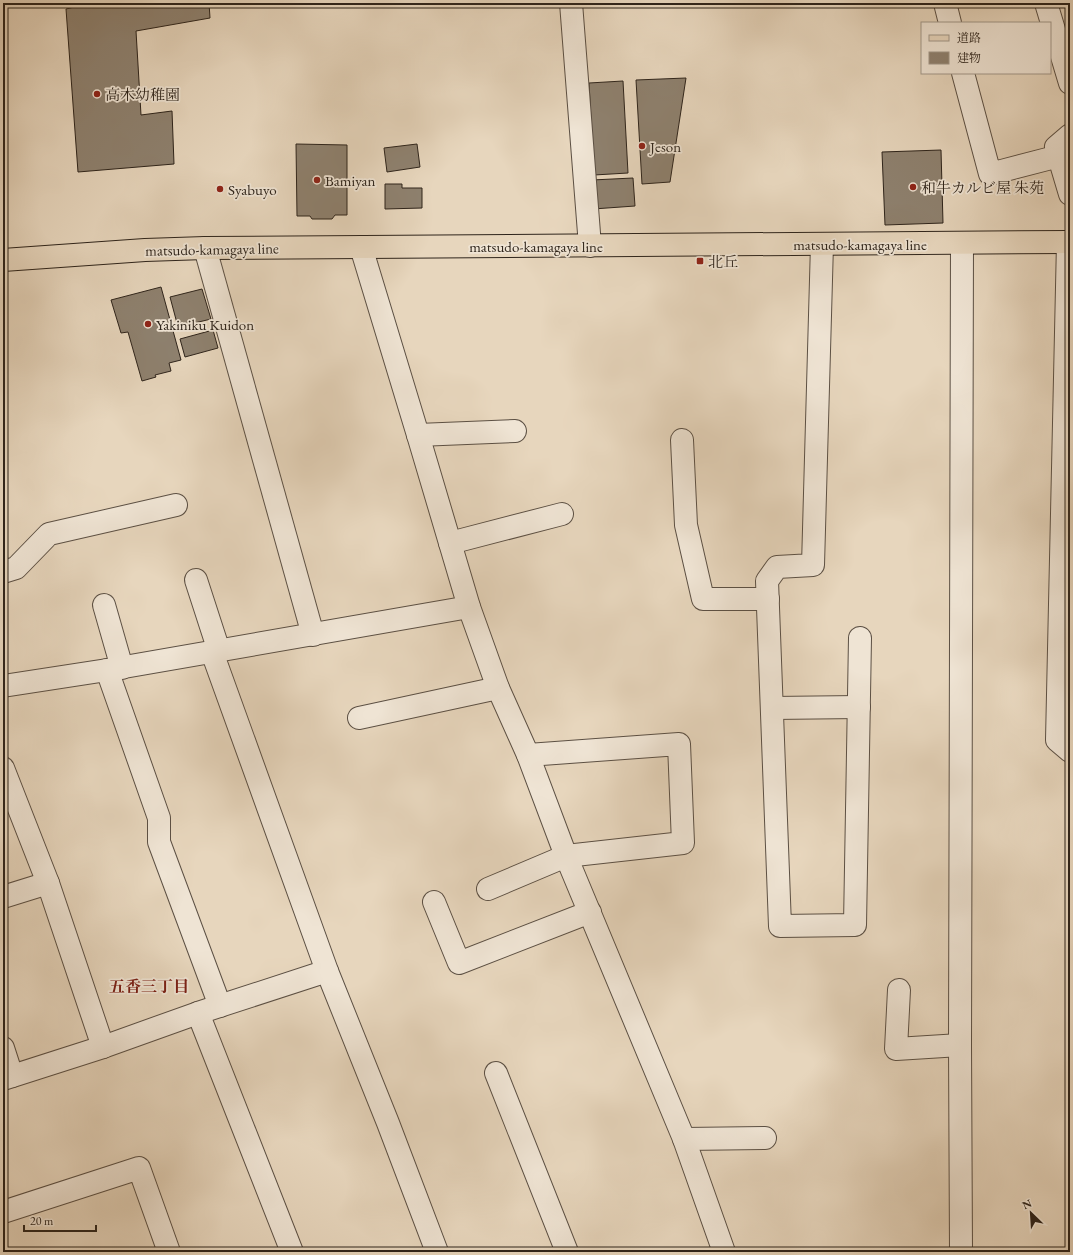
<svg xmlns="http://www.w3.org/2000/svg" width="1073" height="1255" viewBox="0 0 1073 1255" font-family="'EB Garamond','Noto Serif JP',serif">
  <rect width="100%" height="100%" fill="#e7d6bd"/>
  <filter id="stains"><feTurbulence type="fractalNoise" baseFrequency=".005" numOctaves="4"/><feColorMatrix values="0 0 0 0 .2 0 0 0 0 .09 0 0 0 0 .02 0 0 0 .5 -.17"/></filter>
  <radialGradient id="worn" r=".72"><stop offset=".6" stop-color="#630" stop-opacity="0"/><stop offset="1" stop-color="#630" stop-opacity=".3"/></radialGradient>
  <g fill="#8e816f" stroke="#2e241b">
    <path d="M91,3H209L210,18L136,31L141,115L172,111L174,164L78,172L66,9Z"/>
    <path d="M686,78L670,182L642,184L636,80Z"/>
    <path d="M623,81L628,173L594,175L589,83Z"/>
    <path d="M296,144L347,145V215H335L332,219H312L310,216H297Z"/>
    <path d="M417,144L420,167L387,172L384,148Z"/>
    <path d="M941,150L943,223L885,225L882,152Z"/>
    <path d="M633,178L635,206L593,209L592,180Z"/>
    <path d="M385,184H402V188H422V208L385,209Z"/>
    <path d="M161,287L181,360L169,363L171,371L155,375L156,377L142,381L128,332L121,333L111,300Z"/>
    <path d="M202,289L211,319L178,327L170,297Z"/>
    <path d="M213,330L218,348L185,357L180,339Z"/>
  </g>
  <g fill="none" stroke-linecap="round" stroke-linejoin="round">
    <defs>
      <g id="minor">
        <path d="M571,3L590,246"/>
        <path d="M945,3L950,23"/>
        <path d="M1046,3L1070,83"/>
        <path d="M963,73L990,174L1059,156"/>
        <path d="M1070,135L1056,147L1070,194"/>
        <path d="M1068,242L1057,740L1070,751"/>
        <path d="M822,244L813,565L777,567L767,581L780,926L855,925L860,638"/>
        <path d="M361,247L418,435L469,607L498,688L528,755L566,856L684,1139L724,1252"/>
        <path d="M205,248L313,635"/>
        <path d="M418,435L515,431"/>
        <path d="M682,440L686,525L703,599H768"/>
        <path d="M450,543L562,514"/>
        <path d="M3,572L16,568L49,534L176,505"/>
        <path d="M196,580L219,651"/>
        <path d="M104,605L122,668"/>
        <path d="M212,652L327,971"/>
        <path d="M107,670L159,818V842L220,1006"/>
        <path d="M3,686L107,670L469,607"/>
        <path d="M772,708L859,707"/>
        <path d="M359,718L498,688"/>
        <path d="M3,768L48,883L103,1047"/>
        <path d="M488,889L566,856L683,843L679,744L528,755"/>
        <path d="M3,897L48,883"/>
        <path d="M434,902L459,963L590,912"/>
        <path d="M899,990L896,1049L960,1045"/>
        <path d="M198,1013L292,1252"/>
        <path d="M3,1048L12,1076"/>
        <path d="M496,1073L567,1252"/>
        <path d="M3,1079L103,1047L198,1013L327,971L388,1123L437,1252"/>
        <path d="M684,1139L765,1138"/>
        <path d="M3,1212L139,1168L169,1252"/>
        <path d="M961,1252L960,1045L962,243"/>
      </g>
      <path id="major" d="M3,260L145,250L205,248L1070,242"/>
    </defs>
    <use href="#minor" stroke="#5c5044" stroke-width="24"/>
    <use href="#major" stroke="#2e241b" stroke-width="24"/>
    <use href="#minor" stroke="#efe4d4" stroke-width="22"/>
    <use href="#major" stroke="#e7d6bd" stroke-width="22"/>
  </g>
  <g fill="#8f2418" stroke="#efe4d4" stroke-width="1.5">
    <circle cx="97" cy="94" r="4"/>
    <circle cx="642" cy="146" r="4"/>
    <circle cx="317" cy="180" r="4"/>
    <circle cx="913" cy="187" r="4"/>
    <circle cx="220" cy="189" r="4"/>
    <rect x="696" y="257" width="8" height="8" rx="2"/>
    <circle cx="148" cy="324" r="4"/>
  </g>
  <g text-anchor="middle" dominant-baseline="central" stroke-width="3.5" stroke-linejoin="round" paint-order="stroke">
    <g font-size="15" fill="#2e241b" stroke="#efe4d4" text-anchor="start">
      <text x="105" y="94">高木幼稚園</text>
      <text x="650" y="146">Jeson</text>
      <text x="325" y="180">Bamiyan</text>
      <text x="921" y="187">和牛カルビ屋 朱苑</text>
      <text x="228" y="189">Syabuyo</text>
      <text x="708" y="261">北丘</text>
      <text x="156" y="324">Yakiniku Kuidon</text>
    </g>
    <g font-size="15" fill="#2e241b" stroke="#efe4d4">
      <text x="860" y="244">matsudo-kamagaya line</text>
      <text x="536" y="246">matsudo-kamagaya line</text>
      <text transform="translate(212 249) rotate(-1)">matsudo-kamagaya line</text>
    </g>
    <g font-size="16" font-weight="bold" fill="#7a1f14" stroke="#efe4d4">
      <text x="149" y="986">五香三丁目</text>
    </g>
  </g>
  <rect width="1073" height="1255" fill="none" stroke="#e7d6bd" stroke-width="16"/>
  <rect x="4" y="4" width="1065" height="1247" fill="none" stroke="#2e241b" stroke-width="2"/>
  <rect x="8" y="8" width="1057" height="1239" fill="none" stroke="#2e241b"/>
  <rect x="921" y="22" width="130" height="52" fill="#efe4d4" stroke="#a2978a"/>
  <rect x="929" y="35" width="20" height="6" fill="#e7d6bd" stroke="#a2978a"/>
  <text x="957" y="42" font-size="12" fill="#2e241b">道路</text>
  <rect x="929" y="52" width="20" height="12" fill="#8e816f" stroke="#a2978a"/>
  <text x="957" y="62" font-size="12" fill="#2e241b">建物</text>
  <g transform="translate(1031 1213) rotate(335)" stroke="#efe4d4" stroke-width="3" paint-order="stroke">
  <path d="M0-3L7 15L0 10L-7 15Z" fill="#2e241b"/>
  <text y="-6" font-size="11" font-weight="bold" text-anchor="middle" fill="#2e241b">N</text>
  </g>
  <path d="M24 1225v6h72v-6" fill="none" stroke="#2e241b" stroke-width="2"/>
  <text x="30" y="1225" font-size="12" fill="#2e241b" stroke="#efe4d4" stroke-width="3" paint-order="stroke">20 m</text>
  <rect width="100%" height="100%" filter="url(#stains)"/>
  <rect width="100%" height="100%" fill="url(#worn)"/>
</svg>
